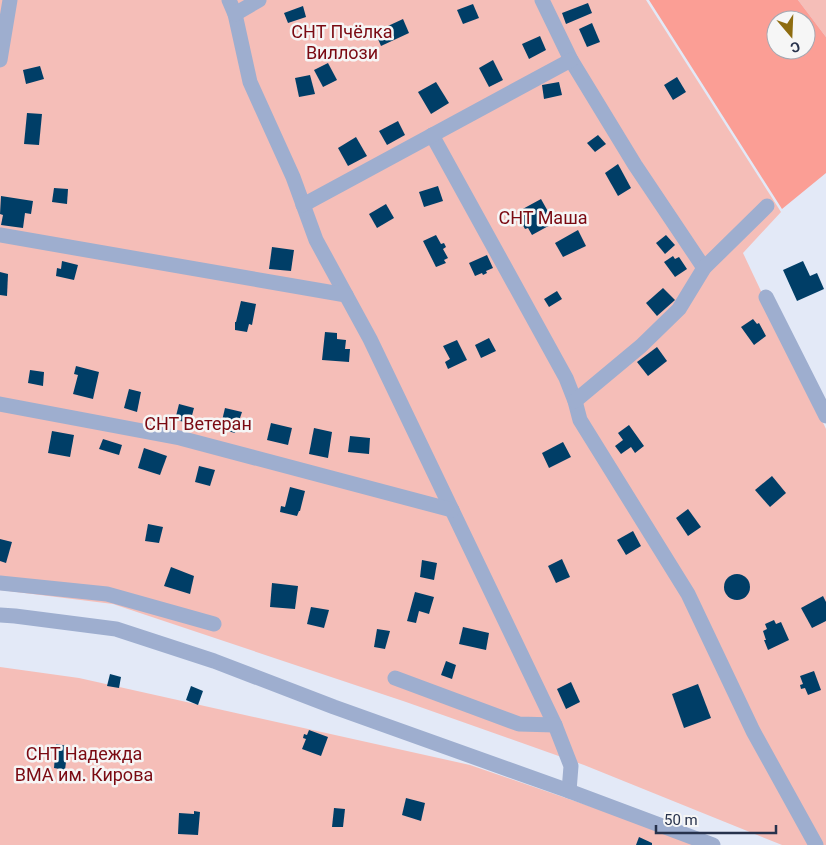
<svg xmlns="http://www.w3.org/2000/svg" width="826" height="845" viewBox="0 0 826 845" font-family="Roboto,sans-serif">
  <rect width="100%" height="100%" fill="#e3e9f7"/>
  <g fill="#f5beb8">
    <path d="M0,0H646L781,212L743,253L826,429V845H782L584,765L406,702L113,604L0,590Z"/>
    <path d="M798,0H826V37Z"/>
    <path d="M0,667L79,678L470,765L702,845H0Z"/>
  </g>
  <path fill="#fb9e95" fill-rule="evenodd" d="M649,0H798L826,37V173L782,209ZM776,20H806V50H776Z"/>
  <g fill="#003e67">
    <path d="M588,3L592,13L566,24L562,13Z"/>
    <path d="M473,4L479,18L463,24L457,10Z"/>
    <path d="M303,6L306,17L288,23L284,13Z"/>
    <path d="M403,19L409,33L381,46L375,32Z"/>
    <path d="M592,23L600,42L587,47L579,29Z"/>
    <path d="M540,36L546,50L529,59L522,44Z"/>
    <path d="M493,60L503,80L489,87L479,68Z"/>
    <path d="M328,63L337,80L323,87L314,70Z"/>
    <path d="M40,66L44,79L26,84L23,70Z"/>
    <path d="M310,75L315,94L299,97L295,78Z"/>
    <path d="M677,77L686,92L673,100L664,85Z"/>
    <path d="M436,82L449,103L431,114L418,92Z"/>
    <path d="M559,82L562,95L544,99L542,85Z"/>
    <path d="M27,113L42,114L39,145L24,144Z"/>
    <path d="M398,121L405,135L387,145L379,131Z"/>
    <path d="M598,135L606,144L595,152L587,143Z"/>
    <path d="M356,137L367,156L348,166L338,148Z"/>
    <path d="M618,164L631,188L618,196L605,173Z"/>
    <path d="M438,186L443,201L424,207L419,192Z"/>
    <path d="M54,188L68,189L67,204L52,202Z"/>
    <path d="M1,196L33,201L31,214L25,213L23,228L1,225L3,215L0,214Z"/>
    <path d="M541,199L550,215L548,216L552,224L532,235L528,228L525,229L520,220L523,219L519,211Z"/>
    <path d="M386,204L394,218L377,228L369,214Z"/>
    <path d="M578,230L586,246L563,257L555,243Z"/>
    <path d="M436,235L441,244L444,243L446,247L443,249L448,258L444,260L446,263L436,267L423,241Z"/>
    <path d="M666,235L675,245L665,254L656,243Z"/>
    <path d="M272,247L294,250L291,271L269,269Z"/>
    <path d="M487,255L493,268L486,271L487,273L483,275L482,273L475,276L469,263Z"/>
    <path d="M673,256L675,259L679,257L687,269L675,277L664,262Z"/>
    <path d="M62,261L78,265L74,280L56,276L57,268L61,269Z"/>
    <path d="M803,261L810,276L817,273L824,289L797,301L783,270Z"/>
    <path d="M0,272L8,274L7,296L0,295Z"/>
    <path d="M663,288L675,300L657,316L646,303Z"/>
    <path d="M557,291L562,299L549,307L544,299Z"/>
    <path d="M241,301L256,304L252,325L249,324L247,332L235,330V322H236Z"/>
    <path d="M753,319L757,324L759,323L766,336L754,345L741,327Z"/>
    <path d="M325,332L337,333V339L346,340L345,349H350L349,362L322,360Z"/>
    <path d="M489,338L496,351L481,358L475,345Z"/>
    <path d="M457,340L467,360L448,369L445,362L450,359L443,346Z"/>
    <path d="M657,347L667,361L648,376L637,362Z"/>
    <path d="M76,366L99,372L93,399L73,394L78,375L74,374Z"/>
    <path d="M30,370L44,372L43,386L28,383Z"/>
    <path d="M129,389L141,392L137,412L124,408Z"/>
    <path d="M179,404L194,408L190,423L175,420Z"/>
    <path d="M225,408L242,412L235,433L220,429Z"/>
    <path d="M271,423L292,428L288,445L267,440Z"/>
    <path d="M629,425L644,446L635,453L631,447L621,454L615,446L623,440L618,433Z"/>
    <path d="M314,428L332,432L328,458L309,454Z"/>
    <path d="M52,431L74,435L70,457L48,453Z"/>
    <path d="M350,436L370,438L369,454L348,452Z"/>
    <path d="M103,439L122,445L119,455L99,449Z"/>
    <path d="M563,442L571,457L549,468L542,453Z"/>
    <path d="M144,448L167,456L160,475L138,468Z"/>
    <path d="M199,466L215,470L210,486L195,482Z"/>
    <path d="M772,476L786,493L770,507L755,490Z"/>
    <path d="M290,487L305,491L300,511H299L297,516L280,512L281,506L285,507Z"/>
    <path d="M688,509L701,527L688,536L676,518Z"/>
    <path d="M148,524L163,527L159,543L145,541Z"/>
    <path d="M633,531L641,546L626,555L617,540Z"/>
    <path d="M0,539L12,542L6,563L0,561Z"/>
    <path d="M562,559L570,577L556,583L548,566Z"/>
    <path d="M422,560L437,563L434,580L420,577Z"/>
    <path d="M171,567L194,576L190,594L164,586Z"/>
    <circle cx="737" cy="587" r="13"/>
    <path d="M272,583L298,586L295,609L270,607Z"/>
    <path d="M415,592L434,597L429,614L419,611L416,623L407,621Z"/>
    <path d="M823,596L826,602V621L812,628L801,608Z"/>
    <path d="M311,607L329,610L324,628L307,624Z"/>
    <path d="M774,620L776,624L781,622L789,640L768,650L764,640H766L763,631L767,629L765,624Z"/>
    <path d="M463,627L489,633L486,650L459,644Z"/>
    <path d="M377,629L390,631L385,649L374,647Z"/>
    <path d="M446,661L456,665L452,679L441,675Z"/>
    <path d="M814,671L821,690L808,695L805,688L801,689L800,685L803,684L800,676Z"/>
    <path d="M110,674L121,677L119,688L107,686Z"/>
    <path d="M571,682L580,702L566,709L557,689Z"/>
    <path d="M698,684L711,718L684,728L672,694Z"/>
    <path d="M191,686L203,691L198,705L186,700Z"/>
    <path d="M309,730L328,737L321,756L302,749L306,739L303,738L304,734L307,735Z"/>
    <path d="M56,744L68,746L65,770L54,768Z"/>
    <path d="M406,798L425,803L421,821L402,815Z"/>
    <path d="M334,808L345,809L343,827H332Z"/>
    <path d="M194,811L200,812L198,835L178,834L179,813L194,814Z"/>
    <path d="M639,837L652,843V845H636Z"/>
  </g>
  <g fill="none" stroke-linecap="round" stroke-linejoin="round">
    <g stroke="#9eaecf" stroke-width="15">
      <path d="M229,0L235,14L250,82L293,177L316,240L370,339L555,725L571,766L569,791"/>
      <path d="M542,0L571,60L635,165L704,268"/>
      <path d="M235,14L259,0"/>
      <path d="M0,60L10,0"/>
      <path d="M432,135L566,378L575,401L580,420L688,594L753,731L816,845"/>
      <path d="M303,205L571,60"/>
      <path d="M0,235L346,295"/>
      <path d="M766,297L826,416"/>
      <path d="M575,401L641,346L679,309L704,268L767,206"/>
      <path d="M0,404L180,438L452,510"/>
      <path d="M0,583L107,594L214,624"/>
      <path d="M0,615L15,616L116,629L214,661L334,707L569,791L713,845"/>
      <path d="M395,678L519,724L555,725"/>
    </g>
  </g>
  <g text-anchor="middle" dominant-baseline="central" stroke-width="5" stroke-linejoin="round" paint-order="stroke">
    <g font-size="18" fill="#7a0a12" stroke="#f6f6f6">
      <text x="342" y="31">СНТ Пчёлка<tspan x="342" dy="21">Виллози</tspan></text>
      <text x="543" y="217">СНТ Маша</text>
      <text x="198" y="423">СНТ Ветеран</text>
      <text x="84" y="753">СНТ Надежда<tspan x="84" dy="21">ВМА им. Кирова</tspan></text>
    </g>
  </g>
  <g transform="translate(791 35) rotate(161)"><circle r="24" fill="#f6f6f6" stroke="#a3a8b2"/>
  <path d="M0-4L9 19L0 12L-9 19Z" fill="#8e6c10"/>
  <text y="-8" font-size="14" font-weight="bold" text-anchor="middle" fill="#27324c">С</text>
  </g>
  <path d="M656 825v8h120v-8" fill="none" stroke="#27324c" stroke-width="2.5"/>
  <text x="664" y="825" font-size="15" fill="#27324c" stroke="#f6f6f6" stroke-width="4" paint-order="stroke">50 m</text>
</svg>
